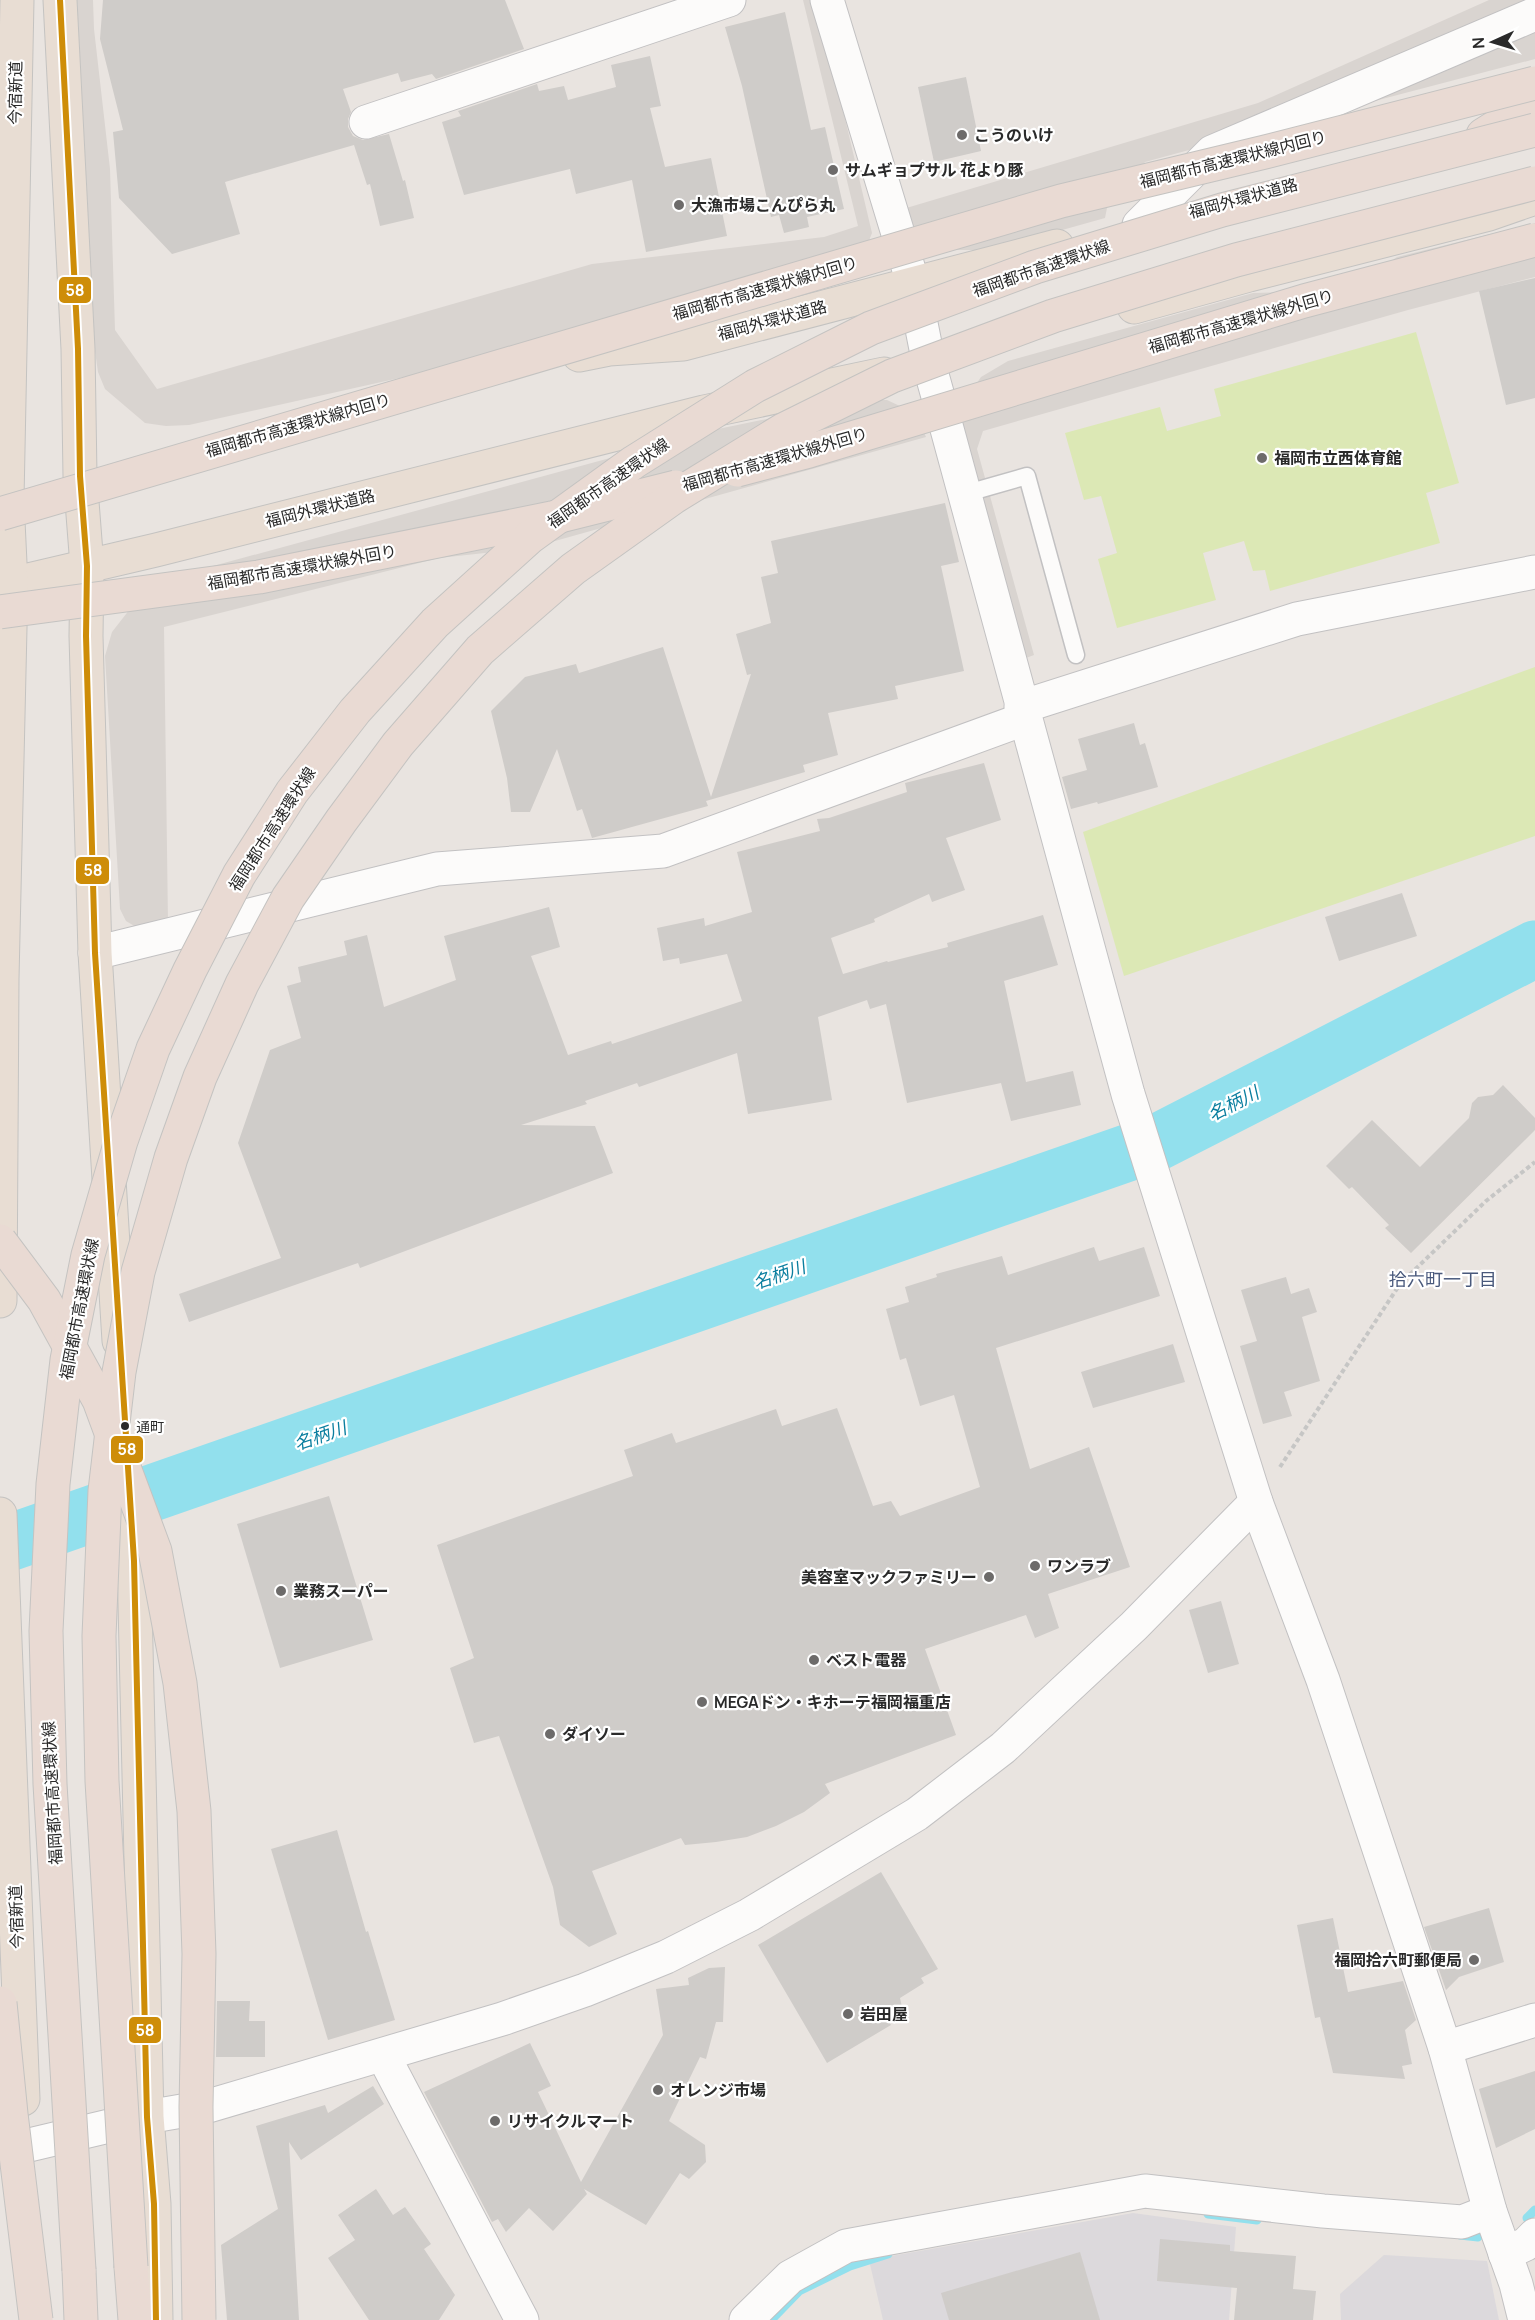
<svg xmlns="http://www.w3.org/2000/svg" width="1535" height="2320" viewBox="0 0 1535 2320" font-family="Manrope,'Noto Sans JP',sans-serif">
  <rect width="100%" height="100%" fill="#e9e4e0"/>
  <g fill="#dcd9dc">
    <path d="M1133,2213L1236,2227L1229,2320H883L869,2260Z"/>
    <path d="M1384,2255L1487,2261L1499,2320H1341L1340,2294Z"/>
  </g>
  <g fill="#dce8b5">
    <path d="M1416,332L1459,483L1426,493L1440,543L1270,591L1265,570L1253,571L1244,541L1203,553L1216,600L1117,628L1098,559L1117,553L1101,496L1084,500L1065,433L1160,407L1167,431L1221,416L1214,389Z"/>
    <path d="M1535,667V836L1124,976L1083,832Z"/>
  </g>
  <g fill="#d9d4d0">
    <path d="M77,0H93L94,29L110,169L115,330L157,389L592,264L824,237L858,226L803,0H817L872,233L855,276L189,425L166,426L145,423L105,389L98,372L95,351Z"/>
    <path d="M1489,0H1535L1211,144L1145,162L1107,208L1105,218L991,250H951L919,238L903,209L1258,103Z"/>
    <path d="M1535,28V59L1367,103Z"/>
    <path d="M1535,223V277L1408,310L983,431L977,449L1034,655L1026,658L960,429L968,396L981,377L1008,361L1253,293L1314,291L1367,277L1397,257Z"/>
    <path d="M859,400H887L902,407L921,426L926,437L530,548L439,558L164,627L168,923L136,927L126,921L120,909L105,656L112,632L137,600L158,581L713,430Z"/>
  </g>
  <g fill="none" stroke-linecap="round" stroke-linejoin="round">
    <g stroke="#92e0ed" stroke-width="9">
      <path d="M1208,2214L1257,2220"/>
      <path d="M1527,2218L1535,2210"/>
      <path d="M1460,2235L1478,2237"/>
      <path d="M771,2320L799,2291L850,2266L888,2254"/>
    </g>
    <path stroke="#92e0ed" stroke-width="57" d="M0,1546L1156,1143L1535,949"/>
  </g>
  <g fill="#cfccc9">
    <path d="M103,0H505L524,49L436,79L432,74L401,82L398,73L343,89L351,112L348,119V127L353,136L363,140L389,134L403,181L405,180L414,218L380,226L370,184L367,185L354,145L225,182L240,234L172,254L119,198L113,132L123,130L100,39Z"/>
    <path d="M785,12L811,130L825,127L844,209L807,217L809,227L784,233L779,215L771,217L742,86L725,27Z"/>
    <path d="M650,56L661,106L650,108L665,167L711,158L727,236L646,252L632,180L576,194L570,169L464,195L442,122L461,116L458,111L537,84L539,91L564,86L568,100L616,87L611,65Z"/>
    <path d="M966,77L981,151L934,162L918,87Z"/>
    <path d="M1535,278V398L1506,405L1479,291Z"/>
    <path d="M945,503L959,562L941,566L964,671L895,686L898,699L828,713L838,755L803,765L805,772L706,801L708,806L592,838L582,809L577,811L557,749L530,812H511L507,778L491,711L525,677L576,664L579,673L663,647L711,797L751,674L747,675L736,634L771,623L761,577L778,573L771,541Z"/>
    <path d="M1134,723L1140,745L1145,743L1158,787L1098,804L1097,802L1071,809L1062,777L1087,770L1078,739Z"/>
    <path d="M984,763L1001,820L946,838L965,890L932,902L929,894L874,919L875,922L831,938L843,974L887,961L888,962L948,947L947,943L1043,915L1058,965L1004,981L1026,1082L1073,1071L1081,1105L1011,1121L1001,1083L907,1103L886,1004L870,1009L867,1000L818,1017L832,1100L748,1114L737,1053L639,1087L637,1083L585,1101L587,1104L521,1125L595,1126L613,1173L360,1268L358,1263L189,1322L179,1294L281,1258L238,1143L270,1050L301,1038L287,986L301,982L298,967L347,955L344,941L367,935L384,1007L456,980L444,936L549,907L560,947L531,956L568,1055L611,1041L612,1044L742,1001L727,954L680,964L679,958L663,961L657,928L704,918L705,926L752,912L737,852L820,831L817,819L829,818L907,792L905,783Z"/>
    <path d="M1402,893L1417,936L1339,961L1325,917Z"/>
    <path d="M1503,1085L1535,1118V1130L1411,1253L1385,1228L1389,1225L1352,1187L1349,1189L1326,1166L1372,1120L1420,1167L1469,1118L1472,1103L1478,1097L1493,1095Z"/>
    <path d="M1094,1247L1099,1261L1144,1247L1160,1296L996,1348L1030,1469L1089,1447L1130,1567L1048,1594L1059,1628L1035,1638L1026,1615L925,1649L956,1735L825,1784L830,1793L804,1812L776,1826L747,1837L716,1842L685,1845L681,1838L592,1871L617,1934L589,1947L560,1925L553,1887L499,1736L474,1743L450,1668L474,1658L437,1545L633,1476L624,1450L672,1433L676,1443L776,1409L782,1426L837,1408L873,1506L891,1501L900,1516L980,1487L954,1395L920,1406L906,1358L900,1360L886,1309L909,1302L905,1287L937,1277L936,1274L1002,1256L1008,1275Z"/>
    <path d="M1286,1277L1291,1294L1309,1288L1317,1312L1302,1317L1320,1381L1284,1392L1292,1416L1263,1424L1240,1346L1257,1341L1241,1290Z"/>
    <path d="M1173,1344L1185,1382L1093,1408L1081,1372Z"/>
    <path d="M329,1496L373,1640L280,1668L237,1524Z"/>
    <path d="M1221,1601L1239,1664L1208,1673L1189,1610Z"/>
    <path d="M337,1830L366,1932L368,1931L395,2020L328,2040L271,1849Z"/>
    <path d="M881,1872L938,1969L921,1978L924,1983L900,1998L902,2007L886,2016L891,2025L827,2063L758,1945Z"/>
    <path d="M1489,1908L1504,1962L1459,1977L1446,1990L1424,1927Z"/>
    <path d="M1333,1918L1348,1992L1403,1981L1416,2020L1405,2030L1412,2064L1402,2066L1405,2079L1333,2073L1320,2017L1315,2018L1297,1925Z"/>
    <path d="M725,1967L723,2022H716L706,2059L700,2057L669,2121L705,2145L706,2162L689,2179L680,2173L646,2225L584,2189L587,2194L553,2231L529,2208L506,2232L498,2219L492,2222L424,2092L530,2043L551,2086L538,2092L581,2182L663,2035L656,1989L689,1985L688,1978L709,1968Z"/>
    <path d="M217,2001H250L249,2021H265V2057H216Z"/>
    <path d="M1535,2071V2129L1496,2148L1479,2089Z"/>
    <path d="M373,2086L384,2104L301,2160L289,2142L299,2320H227L221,2245L278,2209L256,2126L325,2105L328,2113Z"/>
    <path d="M376,2189L393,2215L405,2207L431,2244L424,2249L455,2295L439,2320H369L328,2258L355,2240L338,2215Z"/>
    <path d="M1160,2239L1230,2245V2251L1296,2256L1293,2289L1316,2291L1313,2320H1234L1237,2288L1157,2281Z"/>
    <path d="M1080,2252L1100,2320H949L941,2293Z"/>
  </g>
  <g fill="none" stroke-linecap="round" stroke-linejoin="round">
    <defs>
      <path id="service" d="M964,494L1027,476L1076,655"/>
      <g id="minor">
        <path d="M366,122L729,0"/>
        <path d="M1139,225L1212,152L1535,14"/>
        <path d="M1021,707L1297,619L1535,572"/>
        <path d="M95,953L437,869L663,851L1024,719"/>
        <path d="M1505,2254L1526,2244L1535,2235"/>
        <path d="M746,2320L790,2277L846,2246L1145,2191L1323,2211L1462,2222L1490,2211"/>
      </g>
      <g id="tertiary">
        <path d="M827,0L913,283L929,364L944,418L1128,1094L1256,1502L1323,1680L1445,2048L1490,2211L1516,2284L1525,2320"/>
        <path d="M1445,2048L1535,2020"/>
        <path d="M383,2055L522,2320"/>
        <path d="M25,2146L147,2117L205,2107L502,2019L585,1990L666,1957L749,1915L917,1814L1003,1748L1134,1626L1256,1502"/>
      </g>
      <g id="trunk">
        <path d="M60,0L78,349L80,476L87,566L86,636L95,953L119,1341"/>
        <path d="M1134,307L1249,275L1489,214L1535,198"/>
        <path d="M579,355L609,349L683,344L1057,246"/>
        <path d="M11,584L156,550L704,412L884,374"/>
        <path d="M0,1301L2,979L11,584L7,500L17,0"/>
        <path d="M129,1491L134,1561L147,2117L154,2204L156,2320"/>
        <path d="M0,1514L23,2099"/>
      </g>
      <g id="motorway">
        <path d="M1483,135L1535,102"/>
        <path d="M131,2267L135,2320"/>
        <path d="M79,2270L81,2320"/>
      </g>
    </defs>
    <use href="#service" stroke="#c2c1c2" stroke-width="19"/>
    <use href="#minor" stroke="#c2c1c2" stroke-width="35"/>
    <use href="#tertiary" stroke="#c2c1c2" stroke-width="35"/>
    <use href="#trunk" stroke="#c4c3c1" stroke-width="35"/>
    <use href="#motorway" stroke="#c4c3c1" stroke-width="35"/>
    <path stroke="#c6c6c5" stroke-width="4" stroke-dasharray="4.5 3" stroke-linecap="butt" d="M1280,1467L1400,1284L1486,1201L1535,1162"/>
    <use href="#service" stroke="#fcfbfa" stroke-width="16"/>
    <use href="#minor" stroke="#fcfbfa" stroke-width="33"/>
    <use href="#tertiary" stroke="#fcfbfa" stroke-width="33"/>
    <use href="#trunk" stroke="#e8ddd3" stroke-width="33"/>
    <use href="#motorway" stroke="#e9dad3" stroke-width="33"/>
    <defs>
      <g id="motorway-bridge">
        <path d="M737,470L809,451L1304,301L1535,240"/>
        <path d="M0,514L1061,201L1265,152L1535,83"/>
        <path d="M0,612L259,577L552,518L676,487"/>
        <path d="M0,1241L44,1300L99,1400L155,1551L180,1683L194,1811L199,1954L196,2107L199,2320"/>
        <path d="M0,2003L11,2114L36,2320"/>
        <path d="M131,2267L102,1781L99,1636L105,1491L119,1372L138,1272L171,1158L200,1077L242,984L288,898L341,821L398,744L480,650L573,569L674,497L783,430L892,376L1053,316L1236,260L1535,183"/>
        <path d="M79,2270L50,1784L46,1631L53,1484L67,1360L88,1255L121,1141L153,1049L190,970L239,875L292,792L355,711L435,623L530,537L634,462L755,386L871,328L1035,267L1222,210L1535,130"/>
      </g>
    </defs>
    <use href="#motorway-bridge" stroke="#c4c3c1" stroke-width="35" stroke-linecap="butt"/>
    <use href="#motorway-bridge" stroke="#e9dad3" stroke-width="33"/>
    <defs>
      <path id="bus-1" d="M60,0L78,349L80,476L87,566L86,636L95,953L134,1561L147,2117L154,2204L156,2320"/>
    </defs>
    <use href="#bus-1" stroke="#fff" stroke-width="10"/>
    <use href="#bus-1" stroke="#ce8d08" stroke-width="6"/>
  </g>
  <g fill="#6d6b6a" stroke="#fff" stroke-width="2">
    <circle cx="962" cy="135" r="6"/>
    <circle cx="833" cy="170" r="6"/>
    <circle cx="679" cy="205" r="6"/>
    <circle cx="1262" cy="458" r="6"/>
    <circle cx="1035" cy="1566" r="6"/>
    <circle cx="989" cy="1577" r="6"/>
    <circle cx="281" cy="1591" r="6"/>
    <circle cx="814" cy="1660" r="6"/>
    <circle cx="702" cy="1702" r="6"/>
    <circle cx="550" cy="1734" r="6"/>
    <circle cx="1474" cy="1960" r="6"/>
    <circle cx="848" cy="2014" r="6"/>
    <circle cx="658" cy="2090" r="6"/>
    <circle cx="495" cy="2121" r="6"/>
  </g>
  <circle fill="#2a2a2a" stroke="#fff" stroke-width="2" cx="125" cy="1426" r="5"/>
  <g text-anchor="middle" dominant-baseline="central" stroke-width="4.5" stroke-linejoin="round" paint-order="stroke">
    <g font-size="14" fill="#2a2a2a" stroke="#fff" text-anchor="start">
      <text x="136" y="1426">通町</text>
    </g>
    <g font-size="16" fill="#2a2a2a" stroke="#fff">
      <text transform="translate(15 93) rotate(-89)">今宿新道</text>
      <text transform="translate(1233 159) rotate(-14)">福岡都市高速環状線内回り</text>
      <text transform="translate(1243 198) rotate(-15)">福岡外環状道路</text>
      <text transform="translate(1041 268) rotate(-19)">福岡都市高速環状線</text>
      <text transform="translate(765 288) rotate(-16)">福岡都市高速環状線内回り</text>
      <text transform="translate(772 320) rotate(-15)">福岡外環状道路</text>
      <text transform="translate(1241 321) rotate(-16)">福岡都市高速環状線外回り</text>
      <text transform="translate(298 425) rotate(-16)">福岡都市高速環状線内回り</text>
      <text transform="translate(775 459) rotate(-16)">福岡都市高速環状線外回り</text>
      <text transform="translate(608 483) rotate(-35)">福岡都市高速環状線</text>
      <text transform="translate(320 508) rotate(-14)">福岡外環状道路</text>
      <text transform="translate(302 567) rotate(-10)">福岡都市高速環状線外回り</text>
      <text transform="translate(272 829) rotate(-57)">福岡都市高速環状線</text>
      <text transform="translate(79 1309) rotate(-79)">福岡都市高速環状線</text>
      <text transform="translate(52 1793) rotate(-93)">福岡都市高速環状線</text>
      <text transform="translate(16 1917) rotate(-92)">今宿新道</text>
    </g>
    <g font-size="16" font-weight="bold" fill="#2a2a2a" stroke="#fff" text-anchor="start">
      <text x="974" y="135">こうのいけ</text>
      <text x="845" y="170">サムギョプサル 花より豚</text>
      <text x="691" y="205">大漁市場こんぴら丸</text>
      <text x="1274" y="458">福岡市立西体育館</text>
      <text x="1047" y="1566">ワンラブ</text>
      <text x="977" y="1577" text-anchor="end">美容室マックファミリー</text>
      <text x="293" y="1591">業務スーパー</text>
      <text x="826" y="1660">ベスト電器</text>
      <text x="714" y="1702">MEGAドン・キホーテ福岡福重店</text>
      <text x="562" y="1734">ダイソー</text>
      <text x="1462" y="1960" text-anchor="end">福岡拾六町郵便局</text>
      <text x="860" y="2014">岩田屋</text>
      <text x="670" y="2090">オレンジ市場</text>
      <text x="507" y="2121">リサイクルマート</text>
    </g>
    <g font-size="18" font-style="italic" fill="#0a7e9f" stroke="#fff">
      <text transform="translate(1233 1103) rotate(-27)">名柄川</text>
      <text transform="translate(779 1274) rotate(-19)">名柄川</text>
      <text transform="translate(320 1435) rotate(-19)">名柄川</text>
    </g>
    <g font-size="18" fill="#49597c" stroke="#fff">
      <text x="1443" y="1279">拾六町一丁目</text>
    </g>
  </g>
  <g stroke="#fff" stroke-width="2">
    <rect x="58" y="276" width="34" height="28" rx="6" fill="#ce8d08"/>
    <rect x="75" y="856" width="35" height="29" rx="6" fill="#ce8d08"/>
    <rect x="110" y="1435" width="34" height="29" rx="6" fill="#ce8d08"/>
    <rect x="128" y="2016" width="34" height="28" rx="6" fill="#ce8d08"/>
  </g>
  <g font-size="16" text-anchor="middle" font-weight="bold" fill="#fff">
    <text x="75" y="296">58</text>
    <text x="93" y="876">58</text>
    <text x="127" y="1455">58</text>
    <text x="145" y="2036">58</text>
  </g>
  <g transform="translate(1493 42) rotate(266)" stroke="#ffffff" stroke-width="4.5" paint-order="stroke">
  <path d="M0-4.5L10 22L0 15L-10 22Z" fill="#2a2a2a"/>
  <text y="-9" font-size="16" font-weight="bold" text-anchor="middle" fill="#2a2a2a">N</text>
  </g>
</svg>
